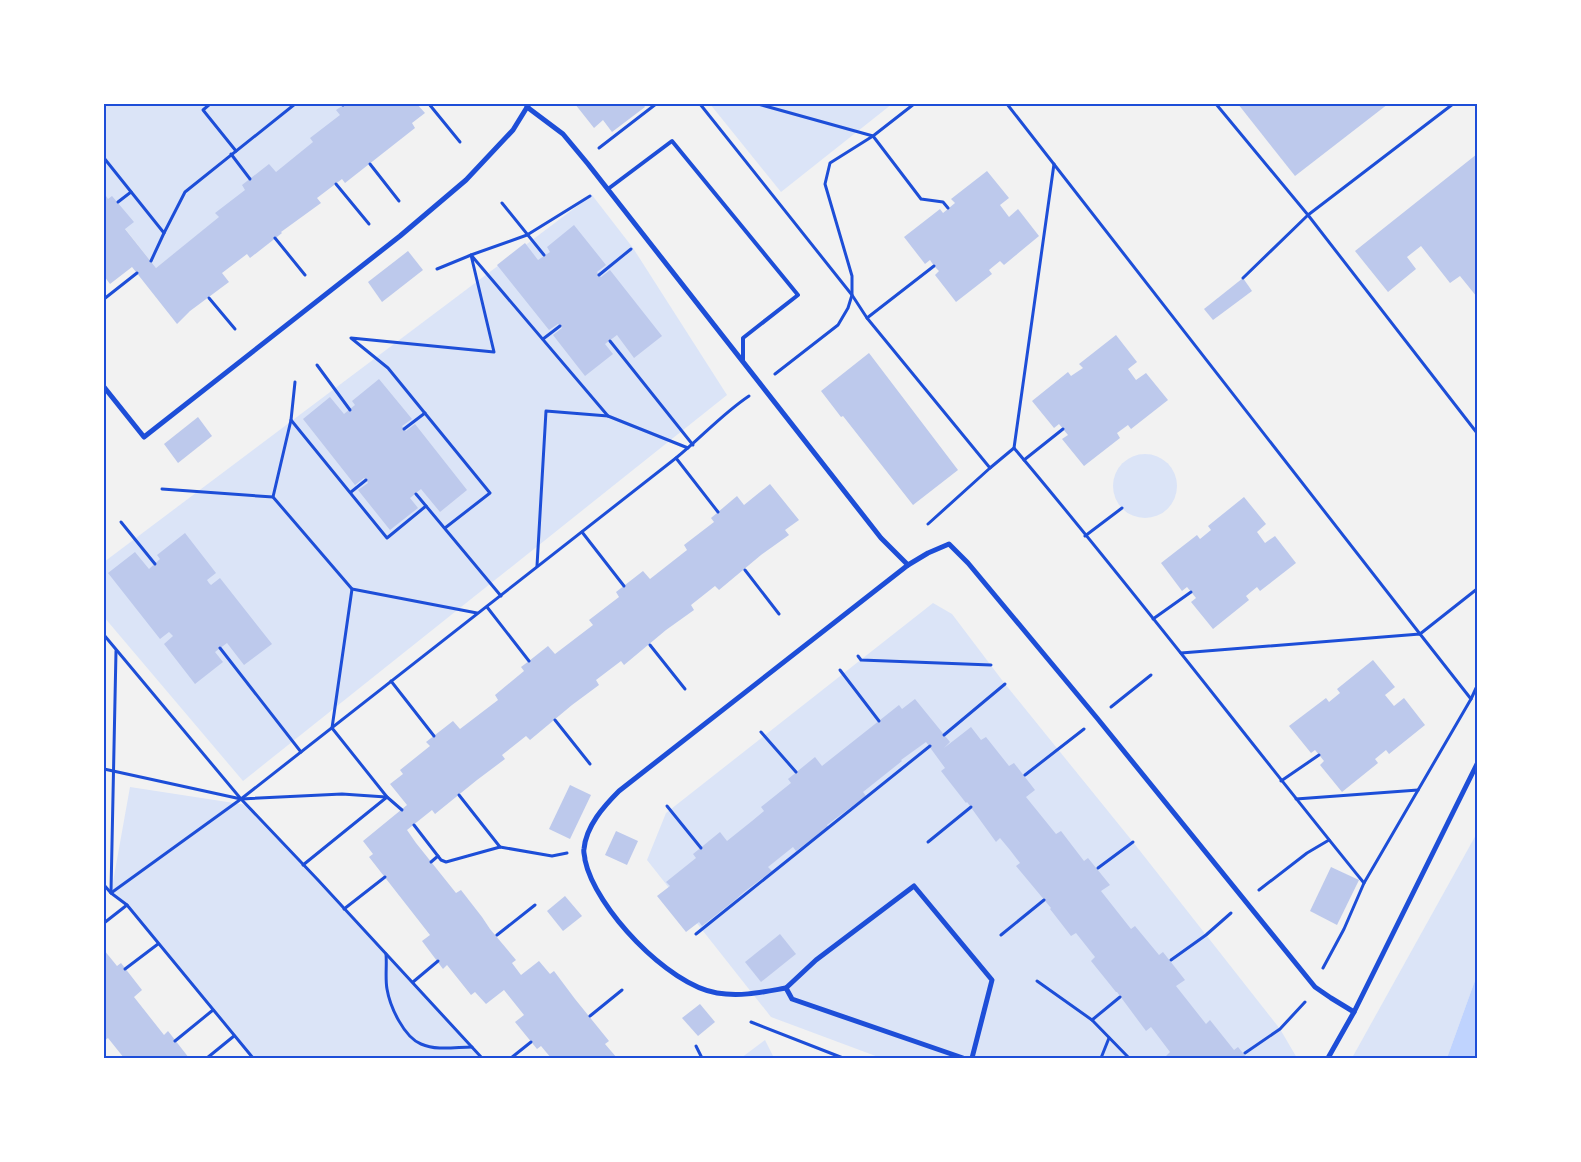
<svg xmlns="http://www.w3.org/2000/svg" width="1581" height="1162" viewBox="0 0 1581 1162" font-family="Raleway,sans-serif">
  <rect width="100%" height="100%" fill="#f2f2f2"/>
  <g fill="#dbe4f7">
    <path d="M104,104H362L156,268L104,202Z"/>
    <path d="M710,104H892L781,192Z"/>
    <path d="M592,195L633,248L727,395L243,781L104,617V562Z"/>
    <circle cx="1145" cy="486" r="32"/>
    <path d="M933,603L952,614L1005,684L1133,842L1280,1029L1297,1058H881L771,1017L647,860L666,813Z"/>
    <path d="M130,787L247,805L482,1058H253L127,905L111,893Z"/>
    <path d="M1477,833V975L1447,1058H1352Z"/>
    <path d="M765,1040L774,1058H741Z"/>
  </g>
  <path fill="#bfd3fe" d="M1477,975V1058H1447Z"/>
  <g fill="#bdc9ec">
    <path d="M345,104H417L425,113L412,123L415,128L345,183L342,179L317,198L321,203L281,232L282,233L250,258L247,254L222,273L229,282L190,311L177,324L132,267L110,284L104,276V193L108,199L112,196L134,222L125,229L156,268L219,217L215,213L245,190L242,185L269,164L276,172L313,142L310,138L340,115L336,110Z"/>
    <path d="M575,104H643L645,107L612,132L603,120L594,128Z"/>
    <path d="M1238,104H1388L1295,176Z"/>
    <path d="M1477,154V297L1460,276L1450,283L1421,246L1407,257L1416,269L1388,292L1355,251Z"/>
    <path d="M987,171L1009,198L1000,205L1009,217L1018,209L1039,236L1004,265L1000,261L989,270L992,274L956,302L935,275L939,271L934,266L930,260L925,264L904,237L940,209L943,213L955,203L951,199Z"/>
    <path d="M574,225L606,265L597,272L601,277L610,270L662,336L634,358L617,335L605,344L613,354L585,376L553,335L562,328L558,324L549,330L497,265L525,243L538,260L550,252L547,247Z"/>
    <path d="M408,251L423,270L382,302L368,282Z"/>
    <path d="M1243,278L1252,291L1213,320L1204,309Z"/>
    <path d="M1116,335L1137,362L1128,369L1136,380L1146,373L1168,400L1131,429L1128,425L1117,433L1120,438L1084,466L1062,439L1068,435L1063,429L1059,424L1054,428L1032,401L1068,372L1071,376L1083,368L1079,364Z"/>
    <path d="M869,353L958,470L913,505L843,416L841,417L821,391Z"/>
    <path d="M379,379L412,419L402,426L406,431L415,424L467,490L440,512L421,489L410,498L418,508L390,530L358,490L368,483L366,480L364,478L355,485L303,419L330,397L344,414L355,405L352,401Z"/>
    <path d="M198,417L212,436L178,463L164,444Z"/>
    <path d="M770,484L799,520L785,530L789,535L761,555L719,590L715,586L691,605L694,610L666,630L624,665L621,661L596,680L599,685L572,705L530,740L526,736L502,755L505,759L477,780L435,814L432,810L407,830L416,843L456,893L461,890L482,917L490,929L516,960L512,963L521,975L539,961L550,974L554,971L575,999L609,1041L605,1044L617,1058H551L541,1046L537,1049L515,1022L524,1015L504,990L486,1004L475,992L471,995L447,965L443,969L422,941L430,935L369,857L373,854L363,841L407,805L390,784L403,774L400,770L430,746L426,742L453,721L460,729L498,700L495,695L524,671L521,667L529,661L548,646L555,654L593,625L589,620L619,597L616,592L643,571L650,579L687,550L684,545L714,522L711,518L737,496L744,505Z"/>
    <path d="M1244,497L1266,524L1257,532L1265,543L1275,536L1296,563L1260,591L1257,587L1246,596L1249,600L1213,629L1191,602L1196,598L1187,587L1182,591L1161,563L1197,535L1200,539L1211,530L1208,526Z"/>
    <path d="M185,533L216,573L207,580L209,583L211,585L220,578L272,644L244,665L227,643L215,652L223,662L195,684L164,644L173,636L169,632L160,639L108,573L135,552L149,569L160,559L157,555Z"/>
    <path d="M1373,660L1395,687L1385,695L1394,706L1404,698L1425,725L1389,754L1386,750L1375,759L1378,763L1342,792L1320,765L1324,761L1315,750L1311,753L1289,726L1326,698L1329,702L1340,693L1337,689Z"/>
    <path d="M915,699L950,742L944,748L971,727L981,740L986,737L1009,766L1014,763L1035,790L1026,797L1056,834L1061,831L1084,861L1088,858L1110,885L1101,891L1131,929L1135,926L1159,955L1163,952L1185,980L1176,986L1206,1024L1210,1020L1234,1050L1238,1047L1247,1058H1168L1166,1056L1170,1052L1151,1027L1146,1031L1117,992H1116L1091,961L1095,957L1076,933L1071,936L1050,909L1051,908L1016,866L1020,863L1010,850L1000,838L996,842L967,802L966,803L941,771L945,768L926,742L901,760L902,761L863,792L866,796L827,825L828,827L796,851L793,847L768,867L772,871L744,892L734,901L702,926L699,922L686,932L657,896L670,886L666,882L696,858L693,854L720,832L727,841L752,821L764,811L761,807L791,783L788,779L815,757L822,766L899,705L902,709Z"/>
    <path d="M570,785L591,795L570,839L549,829Z"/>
    <path d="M616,831L638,841L627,865L605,855Z"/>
    <path d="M1331,867L1359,880L1337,925L1310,911Z"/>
    <path d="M565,896L582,916L563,931L547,911Z"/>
    <path d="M780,934L796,954L761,982L745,962Z"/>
    <path d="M104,950L117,966L121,963L142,990L134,997L164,1035L168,1031L189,1058H124L108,1038L104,1041Z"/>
    <path d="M700,1004L715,1022L698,1036L682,1018Z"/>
  </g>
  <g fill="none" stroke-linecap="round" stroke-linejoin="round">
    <g stroke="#1d4ed8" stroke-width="3">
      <path d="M210,104L203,110L236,151"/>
      <path d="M342,104L343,105"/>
      <path d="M429,104L460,142"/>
      <path d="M700,104L852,295L867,318L990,468L1014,448C1134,590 1247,739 1364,883L1344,929L1323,968"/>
      <path d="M758,104L873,136L921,199L943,202L948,208"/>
      <path d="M1007,104L1420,634L1477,589"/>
      <path d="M1216,104L1308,215L1453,104"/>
      <path d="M599,148L656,104"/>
      <path d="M231,154L250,179"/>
      <path d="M104,158L164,233L185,192L295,104"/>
      <path d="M370,164L399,201"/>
      <path d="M336,184L369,224"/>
      <path d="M118,202L131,192"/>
      <path d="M502,203L544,255"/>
      <path d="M275,238L305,275"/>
      <path d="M151,261L164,233"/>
      <path d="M437,269L471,255L527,235L590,196"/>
      <path d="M599,275L631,249"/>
      <path d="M1243,278L1308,215L1477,433"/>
      <path d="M209,298L235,329"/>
      <path d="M104,299L137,273"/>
      <path d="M867,318L934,266"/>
      <path d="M543,339L560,326"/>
      <path d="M610,341L693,445"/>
      <path d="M317,365L350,410"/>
      <path d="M775,374L838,325L848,308L852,295V276L825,184L830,163L873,136L914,104"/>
      <path d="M291,420L387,538L426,506"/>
      <path d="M404,429L425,413"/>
      <path d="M1014,448L1054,164"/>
      <path d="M676,458L718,512"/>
      <path d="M1024,460L1063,429"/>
      <path d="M162,489L273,497L352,589L332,728L387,797"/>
      <path d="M351,492L366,480"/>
      <path d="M416,494L501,596"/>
      <path d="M273,497L291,420L295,382"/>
      <path d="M121,522L155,564"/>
      <path d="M928,524L990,468"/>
      <path d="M445,528L490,493L388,368L351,338L494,352L471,255L608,416"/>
      <path d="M582,532L624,586"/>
      <path d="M1085,536L1122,508"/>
      <path d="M537,566L546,411L608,416L688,448"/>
      <path d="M745,570L779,614"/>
      <path d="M352,589L477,613"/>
      <path d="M487,607L529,661"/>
      <path d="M1153,619L1191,592"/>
      <path d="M104,635L241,799L318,880L482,1058"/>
      <path d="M650,645L685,689"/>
      <path d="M220,648L301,752"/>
      <path d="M1181,653L1420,634L1471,699"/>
      <path d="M858,656L861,660L991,665"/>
      <path d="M840,670L879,721"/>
      <path d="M391,681L434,736"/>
      <path d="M1111,707L1151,675"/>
      <path d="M555,720L590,764"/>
      <path d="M761,732L796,772"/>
      <path d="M944,735L1005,684"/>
      <path d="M104,769L241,799L342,794L386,797"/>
      <path d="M1025,775L1084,729"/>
      <path d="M1281,781L1319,755"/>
      <path d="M459,795L500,847"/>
      <path d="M1296,799L1418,790"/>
      <path d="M667,806L701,848"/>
      <path d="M414,825L441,860L446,862L500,847L552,856L567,853"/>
      <path d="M928,842L971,807"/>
      <path d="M431,862L438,856"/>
      <path d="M303,865L387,797L402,810"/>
      <path d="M1098,868L1133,842"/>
      <path d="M1364,883L1471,699L1477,686"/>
      <path d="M104,885L111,893L127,905L253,1058"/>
      <path d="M1259,890L1307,853L1329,840"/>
      <path d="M111,892L116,651"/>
      <path d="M111,893L241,799L676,458C701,438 722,414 749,396"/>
      <path d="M344,909L385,877"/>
      <path d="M104,923L127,905"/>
      <path d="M696,934L930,746"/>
      <path d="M497,935L535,905"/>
      <path d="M1001,935L1044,900"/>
      <path d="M386,954C387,966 385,978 387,989C390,1007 404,1037 421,1044C437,1051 456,1047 472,1047"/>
      <path d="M1171,960L1206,935L1231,913"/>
      <path d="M125,969L158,944"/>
      <path d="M1037,981L1092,1020L1129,1058"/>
      <path d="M413,982L438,961"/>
      <path d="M590,1016L622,990"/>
      <path d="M1092,1020L1120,997"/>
      <path d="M751,1022L843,1058"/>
      <path d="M175,1041L213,1010"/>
      <path d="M696,1046L702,1058"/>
      <path d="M1245,1053L1280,1029L1305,1002"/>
      <path d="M207,1058L234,1036"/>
      <path d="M279,1058H292"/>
      <path d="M511,1058L531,1042"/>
      <path d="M1101,1058L1109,1038"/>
    </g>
    <path stroke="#1d4ed8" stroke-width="4" d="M608,189L672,141L798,295L743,338V361"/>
    <g stroke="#1d4ed8" stroke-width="5">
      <path d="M527,107L563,134L588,164L881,538L908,565"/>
      <path d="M104,387L144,437L400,236L466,180L513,130L529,104"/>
      <path d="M786,988C763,992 741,997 717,993C668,985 595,908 585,860C585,856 583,852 584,849C586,826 604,806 619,791L908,565L928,553L949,544L968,563L1097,718L1315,987L1331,998L1354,1012"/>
      <path d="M963,1058L792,999L786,988L816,960L914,886L992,980L972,1058"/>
      <path d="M1328,1058L1354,1012L1477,764"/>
    </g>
  </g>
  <rect width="1581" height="1162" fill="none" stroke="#ffffff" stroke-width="210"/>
  <rect x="105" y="105" width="1371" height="952" fill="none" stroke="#1d4ed8" stroke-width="2"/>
</svg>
